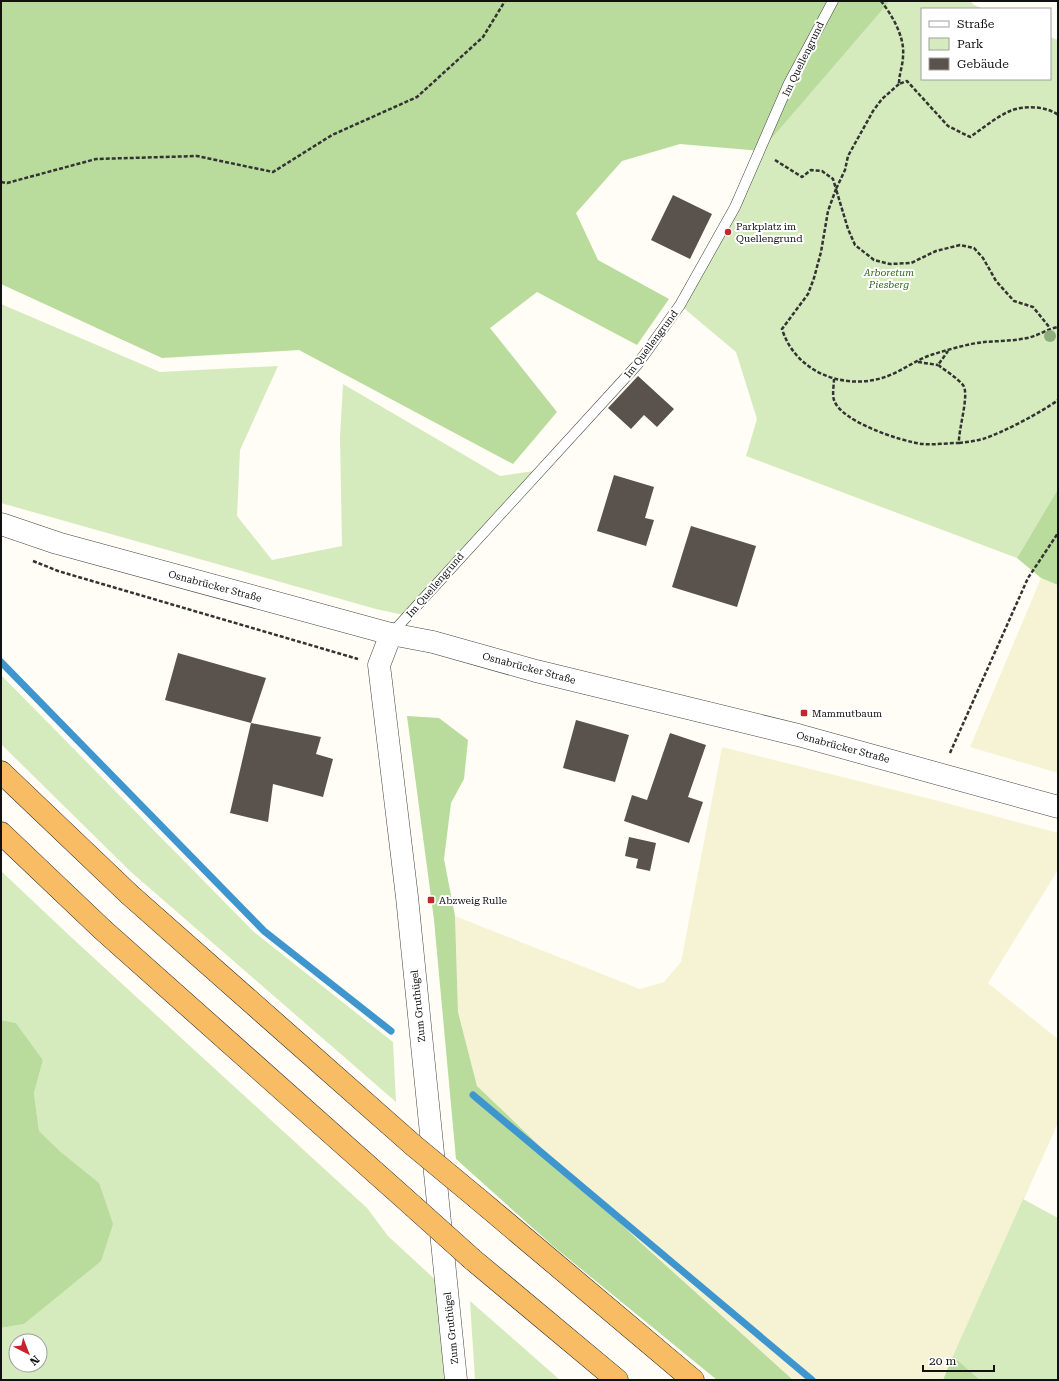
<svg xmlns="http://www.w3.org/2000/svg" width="1059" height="1381" viewBox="0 0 1059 1381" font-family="'Roboto Serif',serif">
  <rect width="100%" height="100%" fill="#fffdf5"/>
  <g fill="#f6f3d4">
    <path d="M1041,578L1058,585V773L970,747Z"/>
    <path d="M722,747L935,800L1058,833V870L988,983L1058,1039V1123L943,1380H793L626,1229L477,1086L458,1012L455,916L640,989L664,982L681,962Z"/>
  </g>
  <g fill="#d5ebbd" fill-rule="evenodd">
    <path d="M890,1H970L974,5L984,9H922V79H1050V37L1058,40V489L1017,558L746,456L757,419L736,352L680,305L761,151Z"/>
    <path d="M1,304L160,372L278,366L240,450L237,516L272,560L342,546L340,437L343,384L500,476L541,470L408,616L376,609L1,503Z"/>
    <path d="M1,675L254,932L393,1042L396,1102L131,872L1,744Z"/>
    <path d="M1,871L72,938L367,1208L388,1236L440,1284L446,1380H1V1328L24,1324L66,1289L63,1154L39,1131L34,1093L43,1060L16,1023L1,1020ZM16,1341H40V1365H16Z"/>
    <path d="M1023,1199L1058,1218V1380H980L953,1356Z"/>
    <path d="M470,1301L560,1380H475Z"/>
  </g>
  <g fill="#b9dc9c">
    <path d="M1,1H890L761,151L680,144L622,161L576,213L598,260L669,299L637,345L537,292L490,328L557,412L513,464L299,350L162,358L1,284Z"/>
    <path d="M1058,489V585L1041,578L1017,558Z"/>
    <path d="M407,716L439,718L468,740L464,779L451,803L444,859L455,916L458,1012L477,1086L641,1243L793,1380H717L553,1246L456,1159L434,920Z"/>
    <path d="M1,1020L16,1023L43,1060L34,1093L39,1131L63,1154L99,1183L113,1224L101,1261L24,1324L1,1328Z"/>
    <path d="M953,1356L980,1380H943Z"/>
  </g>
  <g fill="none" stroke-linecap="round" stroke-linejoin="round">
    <g stroke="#3f96cf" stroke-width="7">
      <path d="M1,662L264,931L391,1031"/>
      <path d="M473,1095L812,1380"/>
    </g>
  </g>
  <g fill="#5a524d">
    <path d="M673,195L712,214L690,259L651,240Z"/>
    <path d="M638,376L674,409L657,427L644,415L631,429L608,408Z"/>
    <path d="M614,475L654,487L645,518L654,520L646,546L597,531Z"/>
    <path d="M691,526L756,546L737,607L672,587Z"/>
    <path d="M178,653L266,678L251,723L321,737L316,754L333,759L323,797L273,784L268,822L230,813L251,723L165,700Z"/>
    <path d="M576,720L629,735L615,782L563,768Z"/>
    <path d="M670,733L706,745L688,797L703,802L689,843L624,821L632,795L647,800Z"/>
    <path d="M629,837L656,843L650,871L636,868L638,859L625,856Z"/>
  </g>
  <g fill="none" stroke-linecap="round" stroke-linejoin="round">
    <defs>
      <path id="service" d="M391,634L637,365L680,305L735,207L789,83L833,1"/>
      <g id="tertiary">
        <path d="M1,524L57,543L391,634L433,642L536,671L798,735L1058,807"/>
        <path d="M391,634L379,665L407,897L456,1380"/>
      </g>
      <g id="trunk">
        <path d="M1,772L130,895L413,1145"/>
        <path d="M1,833L103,930L413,1206"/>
        <path d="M477,1198L693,1380"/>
        <path d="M472,1259L617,1380"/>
      </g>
    </defs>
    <use href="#service" stroke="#444" stroke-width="11"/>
    <use href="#tertiary" stroke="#444" stroke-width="23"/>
    <use href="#trunk" stroke="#222" stroke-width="23"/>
    <g stroke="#333" stroke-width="2.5" stroke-dasharray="4 2" stroke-linecap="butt">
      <path d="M881,1C892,15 905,37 903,56C903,65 899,74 899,84L907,81L948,126L970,137C982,129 996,117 1010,111C1023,105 1047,106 1058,115"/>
      <path d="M899,84L882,99L873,111L848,156L845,170L836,189L848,229L855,245L874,260L890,264L911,263L936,251L960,245L974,248L983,258L996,281L1014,301L1033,307L1050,328"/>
      <path d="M775,160L802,177L811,170L822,171L833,179L836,189L828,211L821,252L814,278L808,294L782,329C795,371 841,390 882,378C900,373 916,359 934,354C950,349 968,344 984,342C998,341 1013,341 1027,338C1038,336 1047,329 1058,327"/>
      <path d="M1,182L7,183L96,159L197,156L273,172L332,135L417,97L483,37L505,1"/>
      <path d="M918,362L938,365"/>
      <path d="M834,379C834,385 832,394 834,400C841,422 901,441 922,444C934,445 947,443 959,443C958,430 970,394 963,385C956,377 946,371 938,365L948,351"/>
      <path d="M959,443C967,442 975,441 983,439C1002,433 1042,412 1058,400"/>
      <path d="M33,561L58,571L358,659"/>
      <path d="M950,753L1028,578L1058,533"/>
    </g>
    <use href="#service" stroke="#fff" stroke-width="10"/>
    <use href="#tertiary" stroke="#fff" stroke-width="22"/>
    <use href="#trunk" stroke="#f7bc64" stroke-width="22"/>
    <defs>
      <g id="trunk-bridge">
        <path d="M413,1145L477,1198"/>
        <path d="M413,1206L472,1259"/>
      </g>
    </defs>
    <use href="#trunk-bridge" stroke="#222" stroke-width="23" stroke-linecap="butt"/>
    <use href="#trunk-bridge" stroke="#f7bc64" stroke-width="22"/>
  </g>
  <circle fill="#8dad7f" cx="1050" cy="336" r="6"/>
  <g fill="#c4262e" stroke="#fff" stroke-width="1.5">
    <circle cx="728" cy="232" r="4"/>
    <rect x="800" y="709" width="8" height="8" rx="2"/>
    <rect x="427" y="896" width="8" height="8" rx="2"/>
  </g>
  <g text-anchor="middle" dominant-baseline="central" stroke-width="4" stroke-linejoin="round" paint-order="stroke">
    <g font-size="10" fill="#111" stroke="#fff">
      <text transform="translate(803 59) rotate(-64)">Im Quellengrund</text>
      <text transform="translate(651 344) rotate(-53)">Im Quellengrund</text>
      <text transform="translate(435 585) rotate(-49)">Im Quellengrund</text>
      <text transform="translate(215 586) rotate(15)">Osnabrücker Straße</text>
      <text transform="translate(529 668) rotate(15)">Osnabrücker Straße</text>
      <text transform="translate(843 747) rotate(15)">Osnabrücker Straße</text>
      <text transform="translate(418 1006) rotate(-96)">Zum Gruthügel</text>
      <text transform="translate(451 1328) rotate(-96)">Zum Gruthügel</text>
    </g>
    <g font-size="10" fill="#111" stroke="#fff" text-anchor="start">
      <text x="736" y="226">Parkplatz im<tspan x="736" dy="12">Quellengrund</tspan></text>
      <text x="812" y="713">Mammutbaum</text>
      <text x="439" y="900">Abzweig Rulle</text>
    </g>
    <g font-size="10" font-style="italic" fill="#2f6b1f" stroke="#fff">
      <text x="889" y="272">Arboretum<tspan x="889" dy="12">Piesberg</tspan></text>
    </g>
  </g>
  <rect width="1059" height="1381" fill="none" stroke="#111111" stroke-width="4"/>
  <rect x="921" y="8" width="130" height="72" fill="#ffffff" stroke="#a0a0a0"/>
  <rect x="929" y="21" width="20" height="6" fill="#ffffff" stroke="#a0a0a0"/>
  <text x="957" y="28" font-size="12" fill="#111111">Straße</text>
  <rect x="929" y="38" width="20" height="12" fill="#d5ebbd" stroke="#a0a0a0"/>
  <text x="957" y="48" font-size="12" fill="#111111">Park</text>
  <rect x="929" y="58" width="20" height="12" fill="#5a524d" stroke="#a0a0a0"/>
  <text x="957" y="68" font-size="12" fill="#111111">Gebäude</text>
  <g transform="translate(28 1353) rotate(138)"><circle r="19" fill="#ffffff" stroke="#a0a0a0"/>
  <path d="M0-3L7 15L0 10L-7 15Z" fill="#c4262e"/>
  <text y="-6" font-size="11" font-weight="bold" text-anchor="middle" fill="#111111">N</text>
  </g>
  <path d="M923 1365v6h71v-6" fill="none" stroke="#111111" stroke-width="2"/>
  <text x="929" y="1365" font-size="12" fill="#111111" stroke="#ffffff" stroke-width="3" paint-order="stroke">20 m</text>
</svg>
